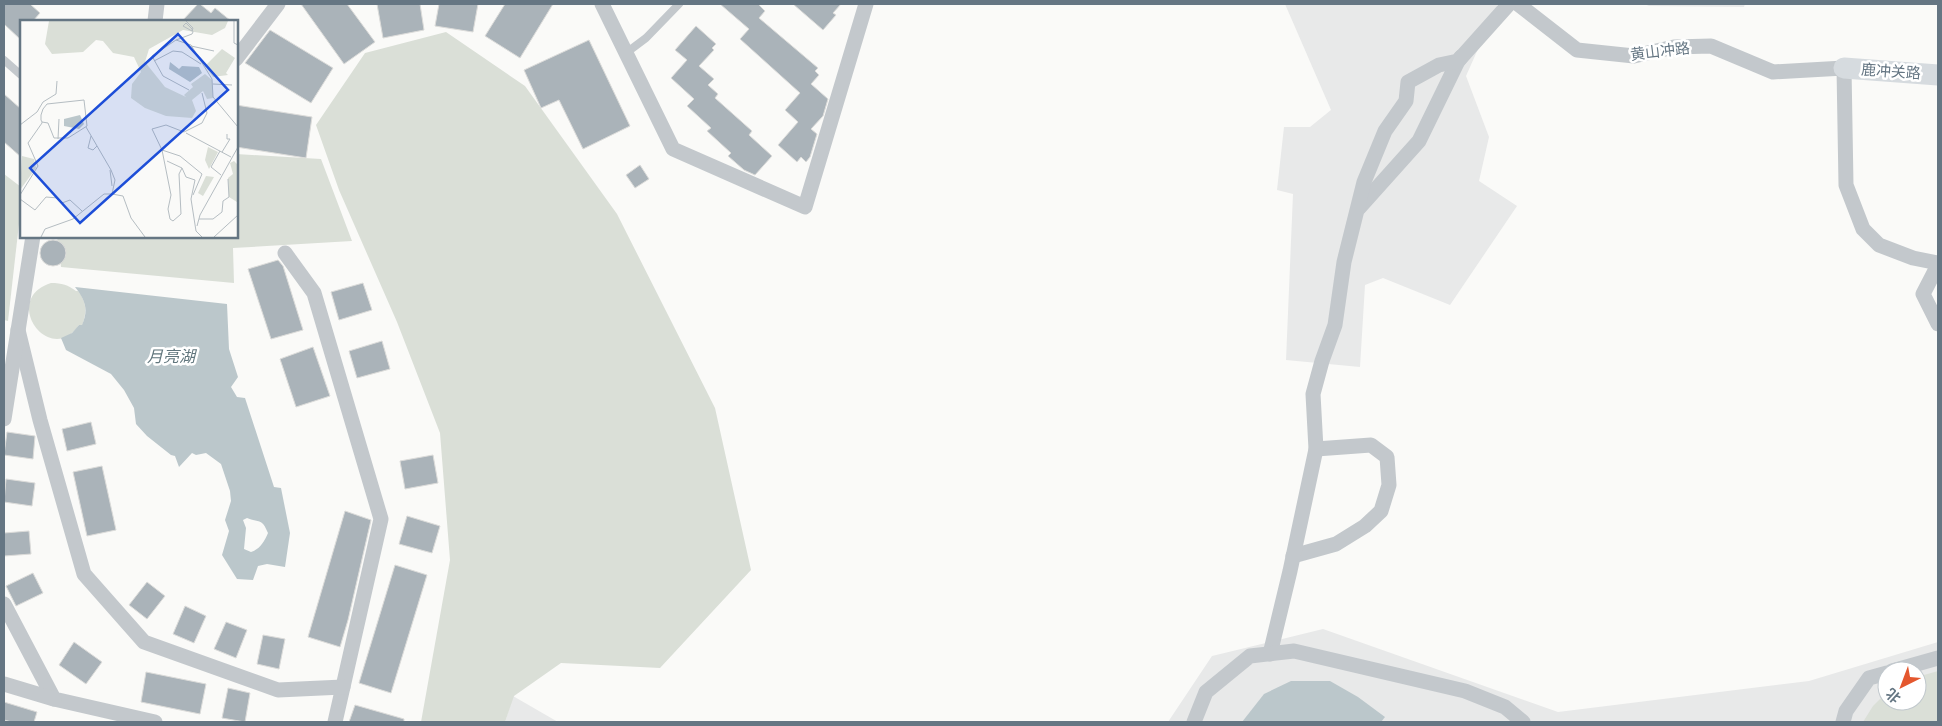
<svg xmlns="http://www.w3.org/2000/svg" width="1942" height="726" viewBox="0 0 1942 726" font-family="Arial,'Noto Sans SC',sans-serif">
  <rect width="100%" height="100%" fill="#fafaf8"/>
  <g fill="#e8e9e9" fill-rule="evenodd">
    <path d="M1285,4H1498L1466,76L1489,137L1479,181L1517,206L1450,305L1383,278L1365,285L1360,367L1286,360L1293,194L1277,190L1284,127H1310L1331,110Z"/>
    <path d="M1644,4H1745L1744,7L1649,6Z"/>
    <path d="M1323,629L1558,712L1809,681L1938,642V722H1168L1212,656ZM1887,671H1917V701H1887Z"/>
    <path d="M513,696L558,722H505Z"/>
  </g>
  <g fill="#dadfd7">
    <path d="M446,32L525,86L617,214L715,408L751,570L660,668L561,663L514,696L505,722H421L450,560L440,433L397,322L339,190L316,125L365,53Z"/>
    <path d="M236,154L321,159L352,241L233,248L234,283L61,267L57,236H236Z"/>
    <path d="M4,174L21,187V206L8,321L4,320Z"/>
    <path d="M51,283C62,283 68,285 76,291H78C87,302 87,312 82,326L79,325C50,368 0,299 51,283Z"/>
    <path d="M1938,671V722H1863L1873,706L1887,692V701H1917V677Z"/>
  </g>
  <g fill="#bbc7cb" fill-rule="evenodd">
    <path d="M75,287L227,304L229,349L238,377L231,387L237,397L245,398L274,487L281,488L290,533L285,567L267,564L258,566L253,580L237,579L222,555L229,531L225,520L231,501L230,491L221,464L206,453L196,455L192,453L179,467L175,456L171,455L147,436L136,424L134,408L124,390L111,374L66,350L61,338L72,333L79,325H82C89,309 85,300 75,287ZM247,518C260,523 262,518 268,533C264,542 260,549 251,552L244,549L246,528L243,520Z"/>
    <path d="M1291,681H1330L1358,697L1385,717L1381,722H1242L1264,694Z"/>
  </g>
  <g fill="#aab3b9" stroke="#dcdcda">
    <path d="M4,4H30L40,13L33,21H21V40L4,24Z"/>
    <path d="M198,4H200L211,13L215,8L231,21H182Z"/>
    <path d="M301,4H347L375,42L344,64Z"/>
    <path d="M377,4H420L424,30L383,38Z"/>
    <path d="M439,4H478L473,32L435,26Z"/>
    <path d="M505,4H553L520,58L485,36Z"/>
    <path d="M720,4H758L765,11L759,18L818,68L815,71L819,75L811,84L828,99L823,116L811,129L817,134L810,157L806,162L801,157L797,162L778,145L798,122L785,110L800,93L740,39L749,29Z"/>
    <path d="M793,4H841L833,13L836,15L823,30Z"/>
    <path d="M696,26L716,44L712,48L714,50L699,66L714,79L708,85L718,94L715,98L752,131L749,135L772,156L755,175L744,170L728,156L731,153L707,131L711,128L687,106L694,99L671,78L687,60L675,50Z"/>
    <path d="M270,30L333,68L311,103L245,63Z"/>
    <path d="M589,40L630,126L583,149L559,100L541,108L524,70Z"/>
    <path d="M4,94L21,109V157L4,142Z"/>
    <path d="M236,105L312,117L306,158L236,147Z"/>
    <path d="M640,165L649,179L635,188L626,175Z"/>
    <circle cx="53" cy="253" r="13"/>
    <path d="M278,260L283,266L303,330L271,339L248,269Z"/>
    <path d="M363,283L372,310L339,320L331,292Z"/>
    <path d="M382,341L390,369L357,378L349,351Z"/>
    <path d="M313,347L330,396L296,407L280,359Z"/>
    <path d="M91,422L96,444L67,451L62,429Z"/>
    <path d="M7,432L35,436L33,459L4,455Z"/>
    <path d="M433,455L438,483L405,489L400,461Z"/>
    <path d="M102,466L116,530L87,536L73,472Z"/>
    <path d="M6,479L35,483L32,506L4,502Z"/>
    <path d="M345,511L371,520L348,620L340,647L308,637Z"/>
    <path d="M407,516L440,526L432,553L399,544Z"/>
    <path d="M29,531L31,554L4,556V533Z"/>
    <path d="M395,565L427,575L391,693L359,683Z"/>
    <path d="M33,573L43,593L16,606L6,586Z"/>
    <path d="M147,582L165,596L147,619L129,605Z"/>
    <path d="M185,606L206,616L194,643L173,634Z"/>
    <path d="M226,622L247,630L236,658L214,649Z"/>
    <path d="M263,635L285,639L279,669L257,664Z"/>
    <path d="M74,642L102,662L86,684L59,665Z"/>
    <path d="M146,672L206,684L200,714L141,702Z"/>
    <path d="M228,688L250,693L245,722L222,718Z"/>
    <path d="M4,702L37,712L34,722H12L4,720Z"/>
    <path d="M355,705L404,719V722H349Z"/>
  </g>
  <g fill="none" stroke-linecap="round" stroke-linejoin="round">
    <g stroke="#c3c8cc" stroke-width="8">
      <path d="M626,53L646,38L679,4"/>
      <path d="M4,60L21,75"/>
    </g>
    <g stroke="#c3c8cc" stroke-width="15">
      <path d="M602,4L673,149L805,207L866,4"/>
      <path d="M1518,4L1577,50L1634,56L1674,47L1711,46L1773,72L1844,68L1846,185L1863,229L1879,245L1913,258L1938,263"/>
      <path d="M155,21L157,4"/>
      <path d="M236,59L278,4"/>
      <path d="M1359,208L1419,141L1458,61L1461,57"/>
      <path d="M285,253L314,293L381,519L335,722"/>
      <path d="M1938,265L1923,294L1938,324"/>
      <path d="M18,330L40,420L84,574L144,642L278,690L343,687"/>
      <path d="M4,419L33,236"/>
      <path d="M1293,556L1336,544L1365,526L1381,511L1389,485L1387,457L1371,445L1316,449"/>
      <path d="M4,604L54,699L155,722"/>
      <path d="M1270,654L1290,571L1316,449L1313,394L1322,361L1335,325L1344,262L1364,182L1385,131L1406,101L1408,82L1439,65L1458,61L1509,4"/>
      <path d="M1892,671L1938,658"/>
      <path d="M4,684L54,699"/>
      <path d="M1194,722L1206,692L1250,656L1294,651L1465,691L1505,707L1523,722"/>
      <path d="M1843,722L1846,711L1869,678L1887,673"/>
    </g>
    <path stroke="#d6dbdf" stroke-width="21" d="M1844,68L1938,75"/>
  </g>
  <g text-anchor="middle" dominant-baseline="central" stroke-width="5" stroke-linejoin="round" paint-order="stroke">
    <g font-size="15" fill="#657683" stroke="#fff">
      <text transform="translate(1660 51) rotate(-7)">黄山冲路</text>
      <text transform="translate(1891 71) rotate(4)">鹿冲关路</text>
    </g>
    <g font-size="16" font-style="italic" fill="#60757c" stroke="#fff">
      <text x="171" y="356">月亮湖</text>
    </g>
  </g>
  <g transform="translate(20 20)">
    <rect width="218" height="218" fill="#fafaf8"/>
    <path d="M29,1H208L205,8L192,15L163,10L129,29L125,42L145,67L166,77L164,75L173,67L171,64L185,54L192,60L193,78L187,79L183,71L172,80L176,91L172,98L146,96L125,88L111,78L112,64L121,52L114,37L93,33L83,21L76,20L63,32L32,34L25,24ZM202,29L215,38L206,53L208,55L193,57L185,46ZM188,127L198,132L189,149L185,140ZM2,136L14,139L16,148L0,170ZM214,141L217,144V182L209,177L208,158L213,154L210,143ZM186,156L194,157L183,176L178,173Z" fill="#dadfd7"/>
    <path d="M150,42L159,49L162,46L179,47L182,53L170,62L149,49ZM60,95L64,104L59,109L44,106V99Z" fill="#bbc7cb"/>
    <path fill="none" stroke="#b5bdc2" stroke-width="1" d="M214,1V23L218,25M156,20L172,14L173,12L172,9L166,3L163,6L172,11L173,8L166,1M171,26L194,31M134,41L153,31L162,32L181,44M193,64L212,65M169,70L143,56L132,36L156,20L171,25L192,59L193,77L218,107M0,105L17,92L23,82L36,74L37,61M66,107L91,150L95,160L92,174M166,113L211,137M71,116L68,128L73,130L77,126M38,119L39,99M142,130L151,175L148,189L150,199L153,201L161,194L159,154L162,148L166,157L175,160L171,179L176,211L182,217M200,131L191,147L201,155M202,132L210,119H207V114M147,141L162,148M90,150L92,166M0,175L18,146L8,123L22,103V102L21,100V95L23,89L27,84L64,80L67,106L48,118H34L28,103L22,102M173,175L182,154L160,136L142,130L132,109L146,105L164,112L182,103L187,93L182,73M0,179L15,190L26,177L38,178L42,183L50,180L62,191M179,199H193L202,192L203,181L209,177L208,159M177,206L180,195L218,127M21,217L25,209L53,199L84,174H92L103,176L111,198L125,217M194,217L218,195"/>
    <path fill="#1d4ed8" fill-opacity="0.15" stroke="#1d4ed8" stroke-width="2.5" d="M158,14L208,70L60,203L10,148Z"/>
    <rect width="218" height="218" fill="none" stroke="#657683" stroke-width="2.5"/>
  </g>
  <rect width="1942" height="726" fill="none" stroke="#657683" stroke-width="10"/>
  <g transform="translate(1902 686) rotate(222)"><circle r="24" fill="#ffffff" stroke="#c1c8cd"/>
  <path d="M0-4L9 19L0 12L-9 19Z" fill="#e4572e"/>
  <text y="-8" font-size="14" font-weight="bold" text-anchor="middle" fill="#657683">北</text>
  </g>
</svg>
